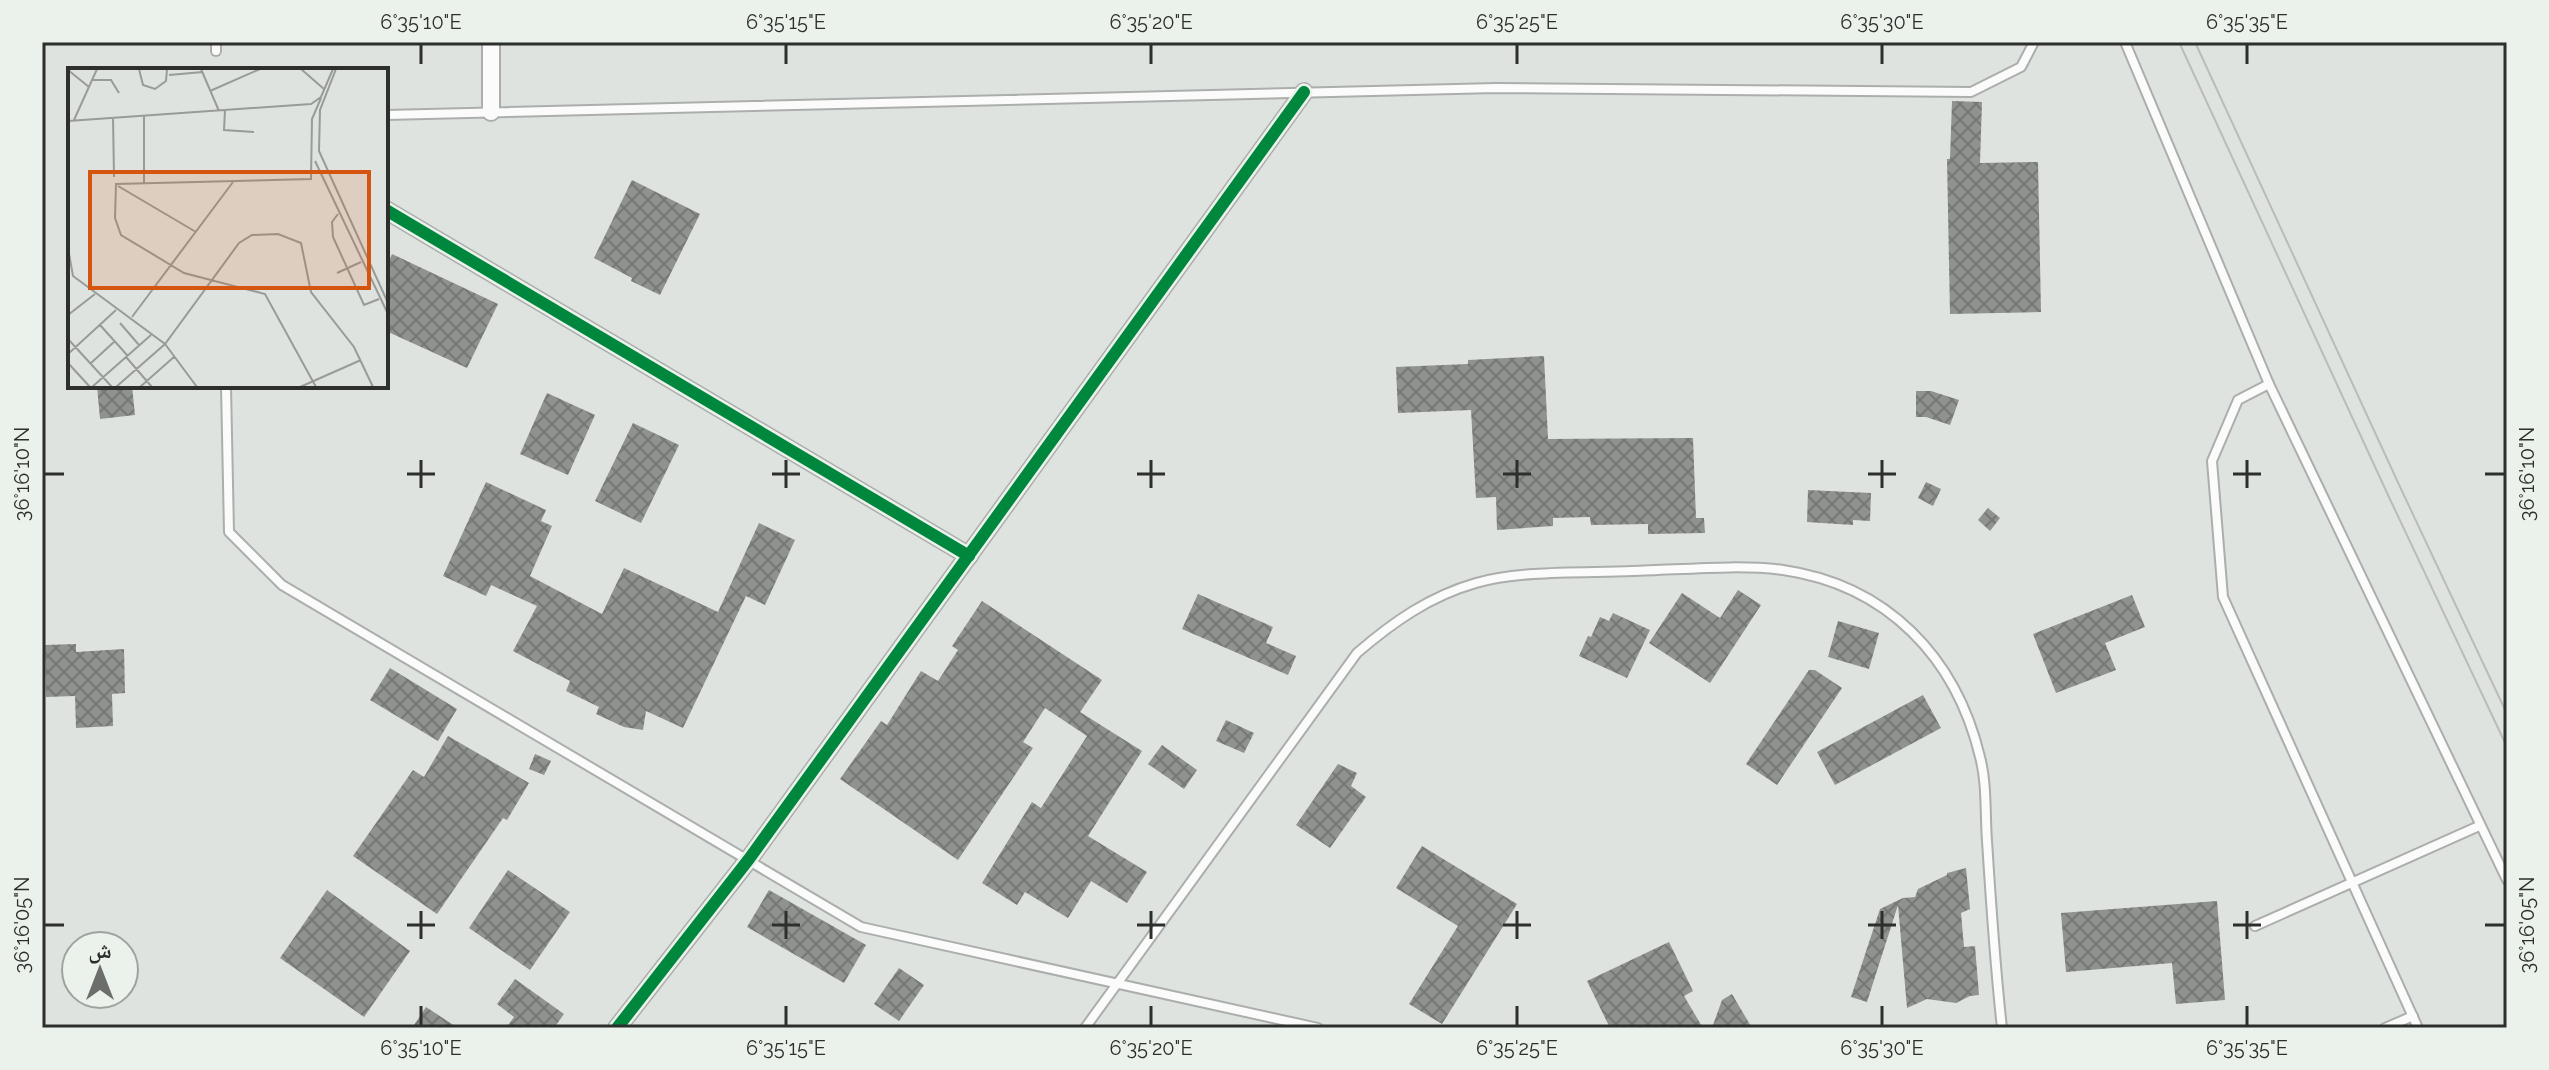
<svg xmlns="http://www.w3.org/2000/svg" width="2549" height="1070" viewBox="0 0 2549 1070" font-family="Raleway,'Noto Naskh Arabic',sans-serif">
  <defs>
    <pattern id="building-cross-hatch" width="8" height="8" patternUnits="userSpaceOnUse" patternTransform="scale(2)"><rect width="8" height="8" fill="#90928f"/><path d="M0 0l8 8M0 8l8-8" fill="none" stroke="#767875"/></pattern>
  </defs>
  <rect width="100%" height="100%" fill="#dfe3df"/>
  <g fill="url(#building-cross-hatch)">
    <path d="M1952,101L1982,102L1980,163L2038,162L2041,312L1950,314L1947,159H1950Z"/>
    <path d="M632,180L700,214L660,295L631,281L632,278L594,258Z"/>
    <path d="M392,254L498,304L467,368L386,331V267Z"/>
    <path d="M1544,356L1548,439L1693,438L1696,518H1704L1705,533L1648,534V524L1591,525L1590,517L1553,518V526L1497,530L1496,497L1476,498L1471,410L1398,413L1396,367L1468,364V360Z"/>
    <path d="M97,386H132L135,415L100,419Z"/>
    <path d="M1916,391H1931L1959,400L1950,425L1926,417H1916Z"/>
    <path d="M547,393L595,415L568,475L520,454Z"/>
    <path d="M633,423L679,445L641,523L595,501Z"/>
    <path d="M486,482L546,510L541,521L552,526L530,576L602,614L624,568L718,612L759,523L795,540L765,605L746,596L683,728L646,711L643,730L624,727L596,714L599,707L566,691L570,681L513,651L537,606L491,585L486,596L443,576Z"/>
    <path d="M1926,482L1941,489L1933,506L1918,498Z"/>
    <path d="M1808,490L1871,493L1870,521L1853,520V525L1807,522Z"/>
    <path d="M1988,508L2000,518L1990,531L1978,520Z"/>
    <path d="M1738,590L1761,605L1710,683L1649,643L1682,593L1720,618Z"/>
    <path d="M1198,594L1273,627L1266,643L1296,656L1288,675L1182,629Z"/>
    <path d="M2132,595L2145,627L2105,643L2116,670L2056,693L2033,634Z"/>
    <path d="M982,601L1102,680L1080,712L1142,751L1088,836L1147,872L1127,903L1091,881L1068,918L1025,892L1017,905L982,883L1032,802L1041,808L1087,736L1045,708L1023,742L1033,748L958,860L840,779L881,721L887,725L921,671L938,681L958,650L952,646Z"/>
    <path d="M1613,613L1650,630L1627,678L1579,656L1588,636L1591,637L1600,617L1609,621Z"/>
    <path d="M1838,621L1879,633L1869,669L1828,657Z"/>
    <path d="M76,644V652L124,649L125,693L112,694L113,726L76,728L75,696L46,697L45,645Z"/>
    <path d="M390,668L457,709L438,741L370,700Z"/>
    <path d="M1809,670H1815L1842,688L1777,785L1746,764Z"/>
    <path d="M1923,695L1941,728L1835,785L1817,752Z"/>
    <path d="M1226,720L1254,733L1244,753L1216,741Z"/>
    <path d="M448,736L529,783L507,820L503,818L437,914L353,856L413,770L424,777Z"/>
    <path d="M1162,745L1197,770L1184,789L1148,764Z"/>
    <path d="M535,754L551,761L544,775L529,769Z"/>
    <path d="M1338,764L1357,773L1351,786L1366,797L1330,848L1296,825Z"/>
    <path d="M1422,846L1517,904L1442,1024L1409,1004L1458,926L1396,888Z"/>
    <path d="M1966,868L1970,909L1961,913L1964,947L1975,946L1979,995L1970,996L1956,1003L1927,999L1907,1008L1898,905L1867,1002L1851,997L1880,909L1903,898L1915,897L1918,889L1947,875V873Z"/>
    <path d="M508,870L570,912L530,970L469,928Z"/>
    <path d="M327,890L410,951L364,1017L280,958Z"/>
    <path d="M769,890L866,945L844,983L747,927Z"/>
    <path d="M2217,901L2225,1000L2176,1004L2172,963L2066,972L2061,913Z"/>
    <path d="M1669,942L1693,991L1684,996L1703,1028H1610L1587,981Z"/>
    <path d="M899,968L924,985L899,1021L874,1004Z"/>
    <path d="M515,979L564,1014L554,1028H506L514,1017L497,1004Z"/>
    <path d="M1732,994L1752,1028H1712L1722,1000Z"/>
    <path d="M426,1007L458,1028H412Z"/>
  </g>
  <g fill="none" stroke-linecap="round" stroke-linejoin="round">
    <defs>
      <g id="lane">
        <path d="M216,42V51"/>
        <path d="M2125,42L2269,384L2507,880"/>
        <path d="M386,115L1496,88L1971,92L2021,67L2034,42"/>
        <path d="M2269,384L2238,400L2212,461L2223,597L2418,1028"/>
        <path d="M226,386L229,532L282,585L861,927L1318,1028"/>
        <path d="M2255,926L2479,826"/>
        <path d="M1085,1028L1357,653C1393,622 1430,596 1476,583C1521,570 1585,573 1632,571C1679,570 1738,564 1783,570C1887,585 1956,657 1980,757C1987,783 1985,814 1987,841C1991,904 1995,966 2002,1028"/>
        <path d="M2385,1028L2413,1016"/>
      </g>
      <g id="street">
        <path d="M491,42V112"/>
        <path d="M386,210L969,556"/>
        <path d="M617,1028L749,859L1304,92"/>
      </g>
    </defs>
    <use href="#lane" stroke="#abaeab" stroke-width="12"/>
    <use href="#street" stroke="#abaeab" stroke-width="20"/>
    <use href="#lane" stroke="#fafbfa" stroke-width="8"/>
    <use href="#street" stroke="#fafbfa" stroke-width="16"/>
    <g stroke="#babbba" stroke-width="2">
      <path d="M2179,42L2388,495L2507,747"/>
      <path d="M2195,42L2401,489L2507,714"/>
    </g>
    <defs>
      <g id="cycleway">
        <path d="M386,210L969,556"/>
        <path d="M617,1028L749,859L1304,92"/>
      </g>
    </defs>
    <use href="#cycleway" stroke="#ebf1eb" stroke-width="17"/>
    <use href="#cycleway" stroke="#00873e" stroke-width="12"/>
  </g>
  <path fill="none" stroke="#2d2f2c" stroke-width="3" d="M421,44V64M786,44V64M1151,44V64M1517,44V64M1882,44V64M2247,44V64M421,460V488M786,460V488M1151,460V488M1517,460V488M1882,460V488M2247,460V488M44,474H64M407,474H435M772,474H800M1137,474H1165M1503,474H1531M1868,474H1896M2233,474H2261M2485,474H2505M421,911V939M786,911V939M1151,911V939M1517,911V939M1882,911V939M2247,911V939M44,925H64M407,925H435M772,925H800M1137,925H1165M1503,925H1531M1868,925H1896M2233,925H2261M2485,925H2505M421,1006V1026M786,1006V1026M1151,1006V1026M1517,1006V1026M1882,1006V1026M2247,1006V1026"/>
  <g transform="translate(68 68)">
    <rect width="320" height="320" fill="#dfe3df"/>
    <path fill="none" stroke="#989b97" stroke-width="2" d="M71,1L75,17L87,21L98,13L99,1M133,1L151,43M233,1L256,21M268,1L252,42L251,83L320,235M0,2L21,19M101,7L135,4M24,12H43L51,25M142,23L192,1M157,42L156,62L186,64M76,47V116M45,49L46,109M6,52L29,1M0,53L243,36L253,29L265,1M247,93L320,246M50,118L128,164M270,146L264,154L265,169L296,237L311,231M0,180L5,208L97,276L129,319M269,205L293,194M0,247L27,226M64,249L165,114M52,255L71,277M32,257L59,287M0,271L44,319M0,286L48,242M58,289L84,319M0,295L22,319M23,295L47,273M24,319L83,267M48,319L97,276L171,175L184,167L210,166L233,175L243,224L286,279L305,319M72,319L107,288M232,319L293,292M248,319L197,226L116,205L53,167L47,150L48,116L243,111L244,51L253,30"/>
    <path fill="#d5550f" fill-opacity="0.15" stroke="#d5550f" stroke-width="4" d="M22,104H301V220H22Z"/>
    <rect width="320" height="320" fill="none" stroke="#2d2f2c" stroke-width="4"/>
  </g>
  <rect width="2549" height="1070" fill="none" stroke="#ebf1eb" stroke-width="88"/>
  <g transform="translate(100 970)"><circle r="38" fill="#ebf1eb" stroke="#9fa39f" stroke-width="2"/>
  <path d="M0-6L14 30L0 20L-14 30Z" fill="#6b6e6b"/>
  <text y="-12" font-size="22" font-weight="bold" text-anchor="middle" fill="#2d2f2c">ش</text>
  </g>
  <rect x="44" y="44" width="2461" height="982" fill="none" stroke="#2d2f2c" stroke-width="3"/>
  <g font-size="20" text-anchor="middle" fill="#2d2f2c">
    <text x="421" y="29">6°35'10"E</text>
    <text x="786" y="29">6°35'15"E</text>
    <text x="1151" y="29">6°35'20"E</text>
    <text x="1517" y="29">6°35'25"E</text>
    <text x="1882" y="29">6°35'30"E</text>
    <text x="2247" y="29">6°35'35"E</text>
    <text transform="translate(22 474) rotate(-90)" y="7">36°16'10"N</text>
    <text transform="translate(2527 474) rotate(-90)" y="7">36°16'10"N</text>
    <text transform="translate(22 925) rotate(-90)" y="7">36°16'05"N</text>
    <text transform="translate(2527 925) rotate(-90)" y="7">36°16'05"N</text>
    <text x="421" y="1055">6°35'10"E</text>
    <text x="786" y="1055">6°35'15"E</text>
    <text x="1151" y="1055">6°35'20"E</text>
    <text x="1517" y="1055">6°35'25"E</text>
    <text x="1882" y="1055">6°35'30"E</text>
    <text x="2247" y="1055">6°35'35"E</text>
  </g>
</svg>
